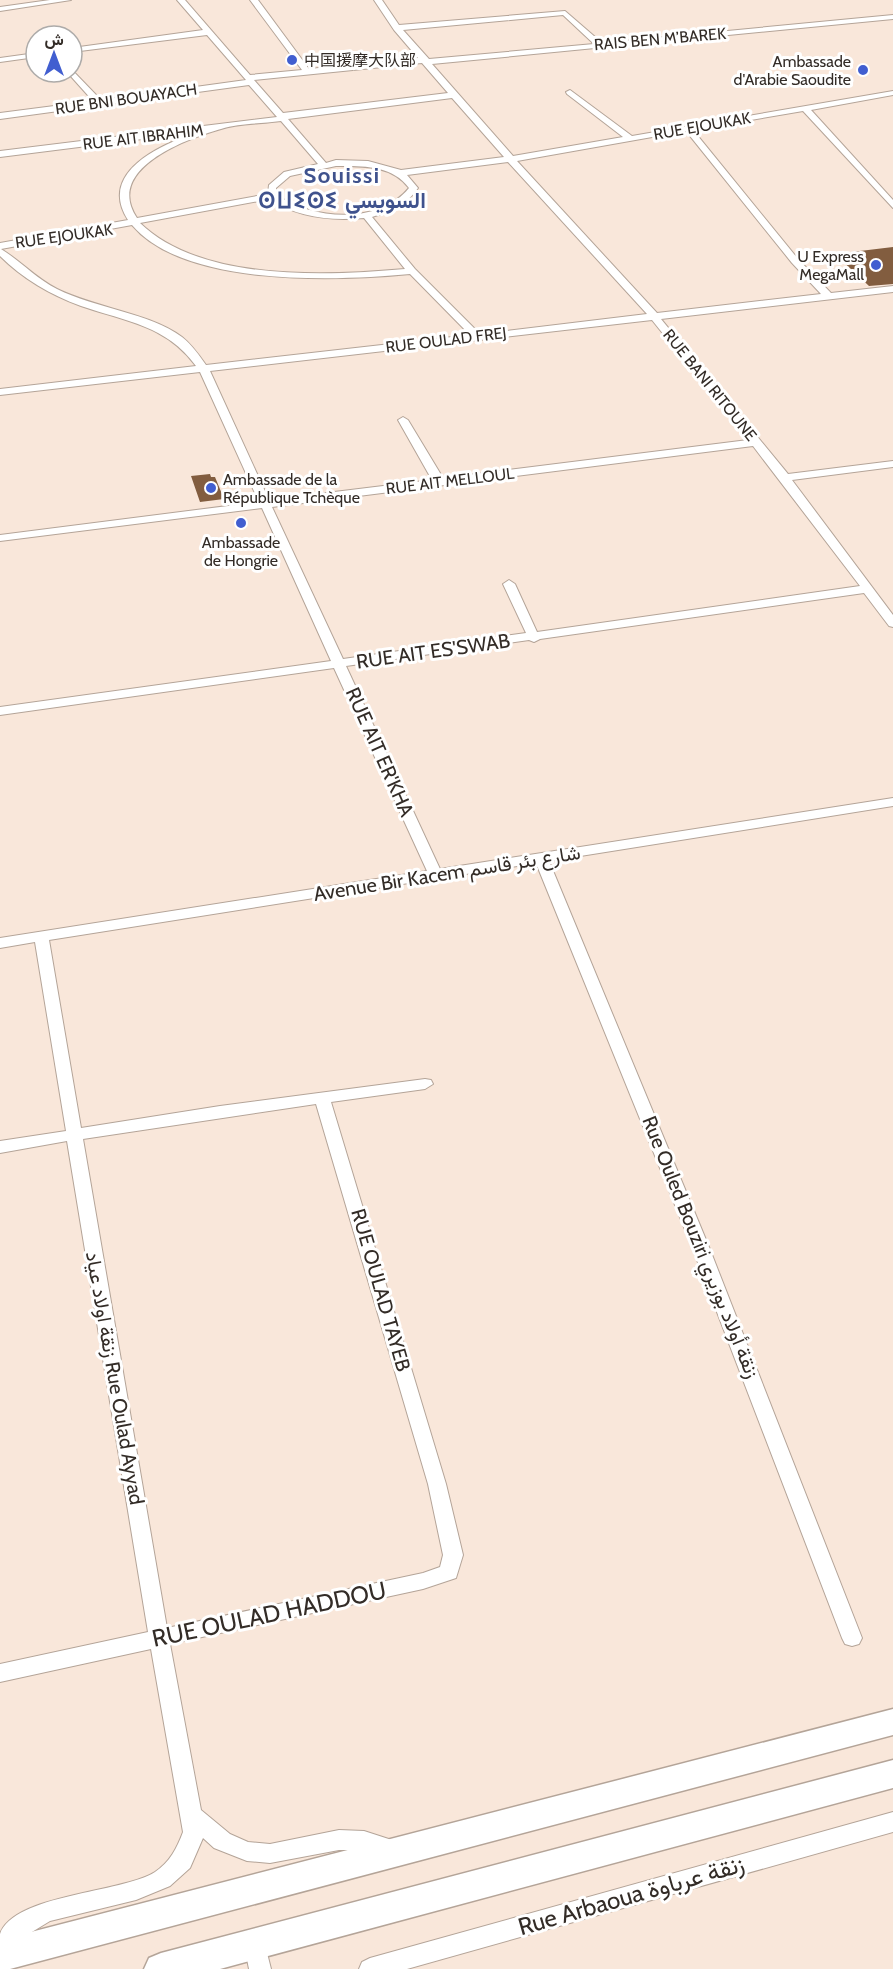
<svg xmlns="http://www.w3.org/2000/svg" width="893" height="1969" viewBox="0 0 893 1969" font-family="Cabin,Vazirmatn,'Noto Sans SC','Noto Sans Tifinagh',sans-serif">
  <rect width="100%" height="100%" fill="#f9e7da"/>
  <g fill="#825d3f">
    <path d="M893,247V284L869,286L835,254Z"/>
    <path d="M210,474L211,477H215L224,499L200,502L191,476Z"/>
  </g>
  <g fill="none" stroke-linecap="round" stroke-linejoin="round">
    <defs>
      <g id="minor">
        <path d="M50,0H71L0,11V7Z"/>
        <path d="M177,0H185L250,75L302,70L250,0H258L309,69L418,58L394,30L374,0H382L399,25L565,11L602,43L893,15V19L432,64L513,156L623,137L567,94L566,92L570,90L632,136L893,91V95L811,110L893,200V208L803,111L693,130L798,259L831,293L893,286V292L661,319L788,474L893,461V467L792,480L893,615V627L889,626L864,593L540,639L534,642L529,640L346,666L440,869L893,798V806L549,861L709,1247L862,1638L859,1644L852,1646L845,1644L842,1638L692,1247L536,863L49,940L81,1128L220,1106L425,1079L431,1080L433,1084L425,1089L331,1102L446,1484L463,1555L456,1578L423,1589L170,1644L201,1810L230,1834L248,1842L270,1844L339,1830L364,1831L401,1843L404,1850L401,1857L393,1860L364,1850H339L270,1863L247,1861L214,1848L203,1838L190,1868L170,1886L136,1900L50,1921L27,1935L8,1958L0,1961C0,1954 0,1941 0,1934C14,1894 122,1893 155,1872C170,1862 177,1848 183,1832L151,1649L0,1682V1664L148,1632L67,1141L0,1153V1141L66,1131L35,942L0,948V938L427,871L334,668L0,715V707L331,661L262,508L0,541V535L259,502L200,372L0,395V389L196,366C166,325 127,322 81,306C51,295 23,279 0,256V243L128,220C97,172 162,144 198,132L0,157V151L277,117L249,85L0,119V113L93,101L67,72H72V70L101,100L246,80L207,35L72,52V48L203,30ZM563,15L594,44L429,59L403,30ZM422,63L448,93L283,113L254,80ZM452,98L504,157L401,170L368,161L336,160L326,163L288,119ZM281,121L318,164L284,172L269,185L268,194L137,218C104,169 186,139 221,129C239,123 261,124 281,121ZM686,131L792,263L821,294L657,313L517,161ZM508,162L647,314L480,334L415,269L372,217C393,211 406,205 418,188L407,175ZM336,166C363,166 392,165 409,188C379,225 313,220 277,195L276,188L290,176ZM270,199C298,218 331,221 364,218L405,269C326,276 201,282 140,223ZM132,225C184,287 336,281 410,274L470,335L206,365C199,355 192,345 182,337C150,313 95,308 57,289C35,278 21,261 1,249ZM652,320L748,440L443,478L408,420L403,417L398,420L432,480L269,500L210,371ZM753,446L860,586L537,632L515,584L509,580L503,584L526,633L343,659L272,507ZM316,1104L428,1484L443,1555L440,1567L423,1573L167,1628L83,1139Z"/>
        <path d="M36,53V57L0,62V58Z"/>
        <path d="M893,1812V1832L407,1969H359L362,1962L370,1958Z"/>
        <path d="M255,1934L263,1937L271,1969H249L244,1944L247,1937Z"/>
      </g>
      <g id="highway">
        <path d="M893,1709V1735L10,1969H0V1940Z"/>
        <path d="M893,1760V1788L220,1969H144L149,1958L161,1953Z"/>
      </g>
    </defs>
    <use href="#minor" stroke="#b4a498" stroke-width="2"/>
    <use href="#highway" stroke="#b4a498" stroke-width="3"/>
    <use href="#minor" fill="#fff" fill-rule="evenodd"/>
    <use href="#highway" fill="#fff" fill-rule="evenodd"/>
  </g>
  <g fill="#415ed0" stroke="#fff" stroke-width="2">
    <circle cx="292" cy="60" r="6"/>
    <circle cx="863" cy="70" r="6"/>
    <circle cx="876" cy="265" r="6"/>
    <circle cx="211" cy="488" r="6"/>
    <circle cx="241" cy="523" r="6"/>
  </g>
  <g text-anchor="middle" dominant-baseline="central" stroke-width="6" stroke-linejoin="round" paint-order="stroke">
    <g font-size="16" fill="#332c27" stroke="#fff">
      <text transform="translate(660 39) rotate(-5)">RAIS BEN M’BAREK</text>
      <text transform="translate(126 99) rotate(-8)">RUE BNI BOUAYACH</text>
      <text transform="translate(702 126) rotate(-10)">RUE EJOUKAK</text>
      <text transform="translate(143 137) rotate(-7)">RUE AIT IBRAHIM</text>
      <text transform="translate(64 236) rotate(-8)">RUE EJOUKAK</text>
      <text transform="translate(446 340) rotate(-7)">RUE OULAD FREJ</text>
      <text transform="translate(710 385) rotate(51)">RUE BANI RITOUNE</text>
      <text transform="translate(450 481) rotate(-7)">RUE AIT MELLOUL</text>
    </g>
    <g font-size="16" fill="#332c27" stroke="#fff" text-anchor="start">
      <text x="304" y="60">中国援摩大队部</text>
      <text x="851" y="61" text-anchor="end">Ambassade<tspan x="851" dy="18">d'Arabie Saoudite</tspan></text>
      <text x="864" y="256" text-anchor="end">U Express<tspan x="864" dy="18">MegaMall</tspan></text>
      <text x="223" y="479">Ambassade de la<tspan x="223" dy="18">République Tchèque</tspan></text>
      <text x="241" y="542" text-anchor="middle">Ambassade<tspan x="241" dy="18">de Hongrie</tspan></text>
    </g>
    <g font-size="20" fill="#332c27" stroke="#fff">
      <text transform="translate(433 651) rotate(-8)">RUE AIT ES'SWAB</text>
      <text transform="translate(380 752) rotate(66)">RUE AIT ER'KHA</text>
      <text transform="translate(447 873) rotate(-9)">Avenue Bir Kacem شارع بئر قاسم</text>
      <text transform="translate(701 1247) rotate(68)">Rue Ouled Bouziri زنقة أولاد بوزيري</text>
      <text transform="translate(381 1290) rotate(74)">RUE OULAD TAYEB</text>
      <text transform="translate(115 1378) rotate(80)">زنقة اولاد عياد Rue Oulad Ayyad</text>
    </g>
    <g font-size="22" font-weight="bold" letter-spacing="1.5" fill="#3f528d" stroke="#fff">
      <text x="342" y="175">Souissi<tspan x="342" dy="25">ⵙⵡⵉⵙⵉ السويسي</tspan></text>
    </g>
    <g font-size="24" fill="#332c27" stroke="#fff">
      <text transform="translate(269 1614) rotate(-12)">RUE OULAD HADDOU</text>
      <text transform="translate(631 1895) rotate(-16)">Rue Arbaoua زنقة عرباوة</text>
    </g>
  </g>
  <g transform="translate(54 54)"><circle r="28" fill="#ffffff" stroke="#adaba9" stroke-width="1.5"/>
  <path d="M0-4.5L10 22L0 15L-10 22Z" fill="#415ed0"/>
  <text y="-9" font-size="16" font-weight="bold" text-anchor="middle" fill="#332c27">ش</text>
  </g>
</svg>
